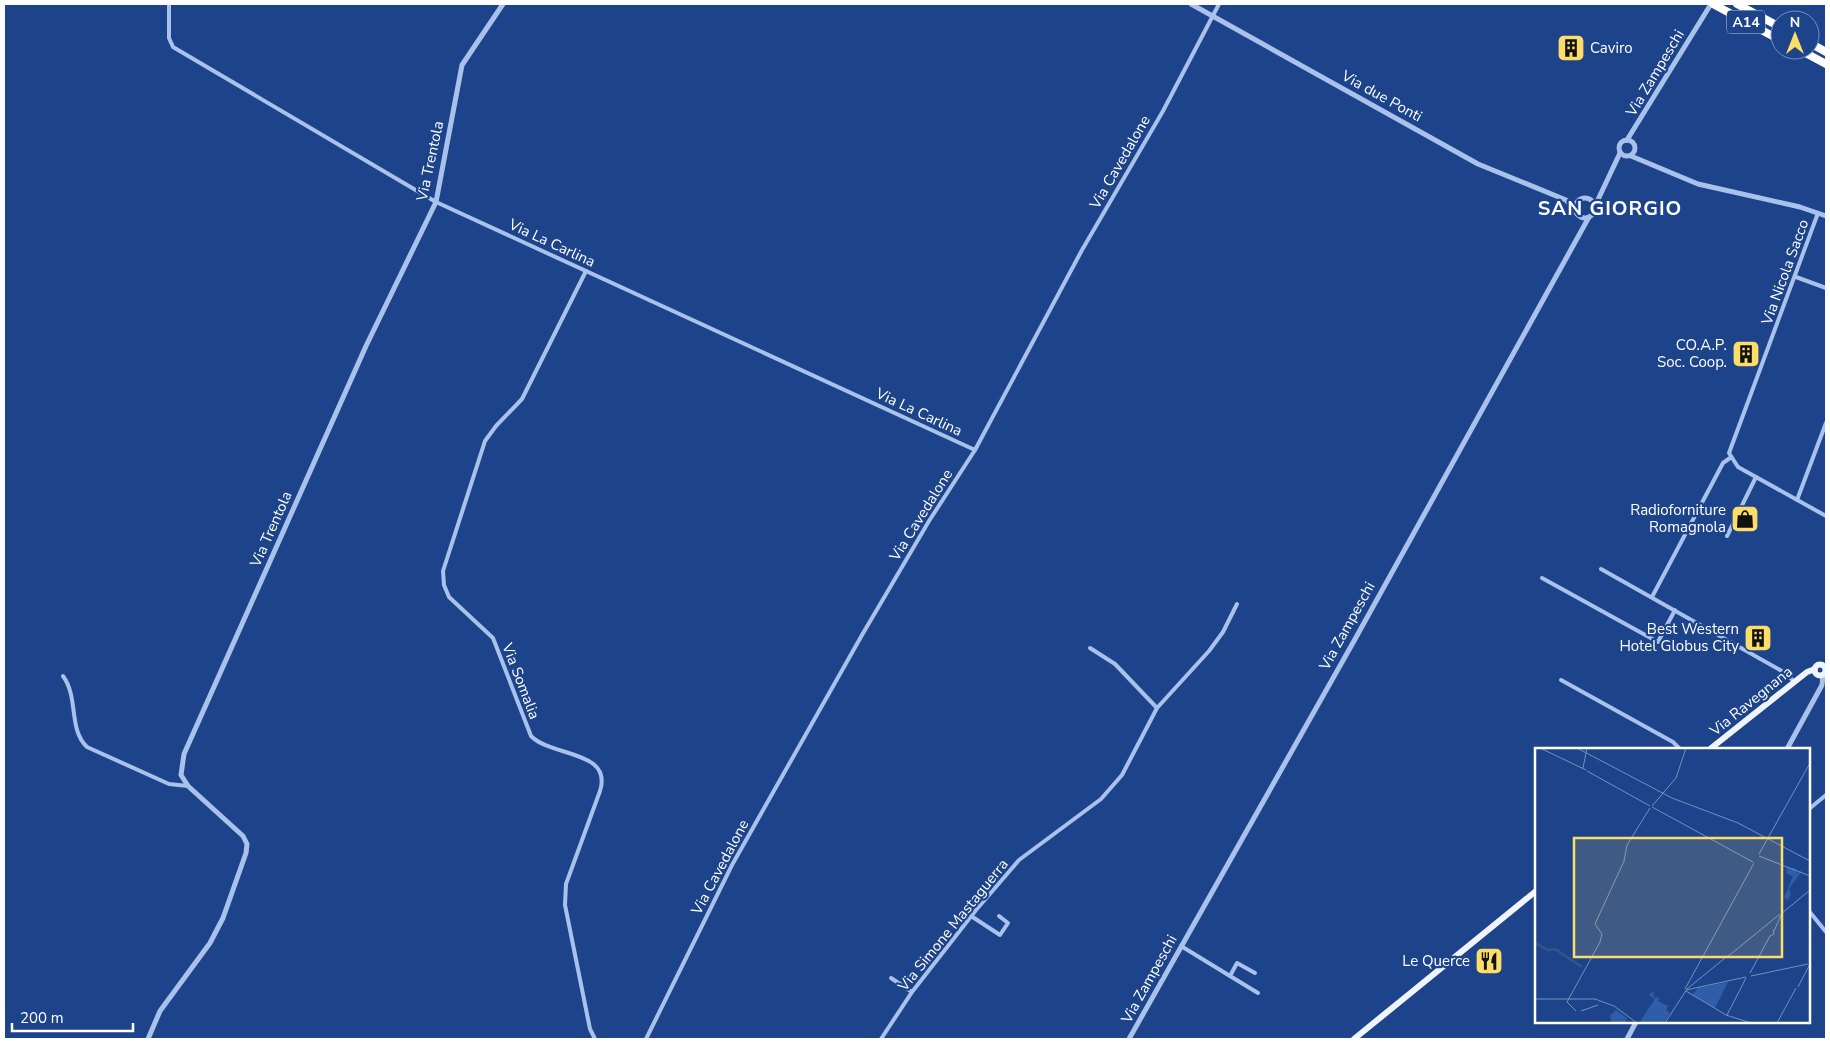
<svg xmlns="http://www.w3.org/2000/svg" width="1830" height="1043" viewBox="0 0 1830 1043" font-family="'Nunito Sans',sans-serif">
  <rect width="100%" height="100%" fill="#1d448b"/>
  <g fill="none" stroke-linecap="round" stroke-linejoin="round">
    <g stroke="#a9c2ec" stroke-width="4">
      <path d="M169,4V38L173,47L436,202L975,450"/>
      <path d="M1818,213L1729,453L1738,467L1826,516"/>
      <path d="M586,271L522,399L496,426L485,441L443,571L444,585L449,597L493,638L531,736C551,757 613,750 600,791L566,884L565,905L590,1029L595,1039"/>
      <path d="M1796,277L1826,288"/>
      <path d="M1797,500L1826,423"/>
      <path d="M1727,536L1756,477"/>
      <path d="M1601,569L1787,674L1794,682"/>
      <path d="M1542,578L1658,642L1675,610"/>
      <path d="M1652,597L1723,463L1730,458"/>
      <path d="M1090,648L1115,664L1157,708"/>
      <path d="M63,676C79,698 68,729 87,747L169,784L188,786"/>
      <path d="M1561,680L1673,742L1680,749"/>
      <path d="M1809,809L1826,795"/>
      <path d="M1809,911L1826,932"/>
      <path d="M971,916L1000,935L1008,923L999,916"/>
      <path d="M1181,946L1230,976"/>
      <path d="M1255,973L1237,963L1230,976L1258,993"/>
      <path d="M891,978L912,992"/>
      <path d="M646,1039L732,865L862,635L929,521L975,450L1082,250L1163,111L1219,4"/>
      <path d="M881,1039L912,992L976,910L1019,860L1101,799L1122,775L1157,708L1209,651L1223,632L1237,604"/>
    </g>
    <g stroke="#a9c2ec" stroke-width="5">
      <path d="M1191,4L1478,164L1566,200L1575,210"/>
      <circle cx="1627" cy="148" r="8"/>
      <path d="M1627,140L1711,4"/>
      <path d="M1631,156L1698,184L1800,207L1826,216"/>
      <circle cx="1585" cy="208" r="10"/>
      <path d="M1595,206L1620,153"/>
      <path d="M1787,749L1822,685L1823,675"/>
      <path d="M148,1039L160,1011L210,943L223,918L246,853L247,844L243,836L188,786L181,775L184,754L366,346L436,202L462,65L503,4"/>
      <path d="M1129,1039L1354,641L1589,217"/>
      <path d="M1627,1039L1636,1022"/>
    </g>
    <g stroke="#eff4ff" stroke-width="6">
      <circle cx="1820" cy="670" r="5.5"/>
      <path d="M1710,749L1807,672L1815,669"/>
      <path d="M1354,1039L1536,891"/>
    </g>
    <g stroke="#fff" stroke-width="8">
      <path d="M1713,4L1780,40"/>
      <path d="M1737,4L1780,27"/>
      <path d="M1810,43L1826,52"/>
      <path d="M1800,50L1826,64"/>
    </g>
  </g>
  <defs>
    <symbol id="building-square" viewBox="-11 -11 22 22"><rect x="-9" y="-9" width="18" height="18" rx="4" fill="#fcdd67" stroke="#1d448b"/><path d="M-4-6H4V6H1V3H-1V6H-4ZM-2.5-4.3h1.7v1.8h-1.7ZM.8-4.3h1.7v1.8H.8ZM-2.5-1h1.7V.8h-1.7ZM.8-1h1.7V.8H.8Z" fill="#111"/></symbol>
    <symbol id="shop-square" viewBox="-11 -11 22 22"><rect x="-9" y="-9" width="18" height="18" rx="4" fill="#fcdd67" stroke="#1d448b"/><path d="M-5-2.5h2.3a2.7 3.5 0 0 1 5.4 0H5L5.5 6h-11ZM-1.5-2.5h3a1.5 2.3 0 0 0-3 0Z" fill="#111"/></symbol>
    <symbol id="restaurant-square" viewBox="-11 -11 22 22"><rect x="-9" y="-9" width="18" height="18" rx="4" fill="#fcdd67" stroke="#1d448b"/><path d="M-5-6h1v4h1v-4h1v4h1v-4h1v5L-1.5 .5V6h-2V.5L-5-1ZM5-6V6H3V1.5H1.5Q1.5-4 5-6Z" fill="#111"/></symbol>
  </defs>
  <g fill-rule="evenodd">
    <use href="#building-square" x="1555" y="32" width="32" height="32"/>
    <use href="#building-square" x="1730" y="338" width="32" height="32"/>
    <use href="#shop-square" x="1729" y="503" width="32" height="32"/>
    <use href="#building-square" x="1742" y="622" width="32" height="32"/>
    <use href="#restaurant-square" x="1473" y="945" width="32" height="32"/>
  </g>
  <g text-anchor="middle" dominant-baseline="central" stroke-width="4.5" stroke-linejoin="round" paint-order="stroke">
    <rect fill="#1d448b" stroke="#bbc7dc" stroke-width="1" x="1727" y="10.5" width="38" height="23" rx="4"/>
    <g font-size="14" font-weight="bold" fill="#fff">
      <text x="1746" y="22">A14</text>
    </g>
    <g font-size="15" fill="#fff" stroke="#1d448b" text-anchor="end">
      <text x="1590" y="48" text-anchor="start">Caviro</text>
      <text x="1727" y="345">CO.A.P.<tspan x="1727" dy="17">Soc. Coop.</tspan></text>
      <text x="1726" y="510">Radioforniture<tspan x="1726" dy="17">Romagnola</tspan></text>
      <text x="1739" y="629">Best Western<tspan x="1739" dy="17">Hotel Globus City</tspan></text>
      <text x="1470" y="961">Le Querce</text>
    </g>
    <g font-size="15" fill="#fff" stroke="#1d448b">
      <text transform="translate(1655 73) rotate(-59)">Via Zampeschi</text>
      <text transform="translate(1382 96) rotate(29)">Via due Ponti</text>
      <text transform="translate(430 161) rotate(-78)">Via Trentola</text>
      <text transform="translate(1120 162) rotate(-60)">Via Cavedalone</text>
      <text transform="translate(552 243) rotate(25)">Via La Carlina</text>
      <text transform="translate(1785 272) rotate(-70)">Via Nicola Sacco</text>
      <text transform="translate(919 412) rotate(25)">Via La Carlina</text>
      <text transform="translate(921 515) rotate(-58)">Via Cavedalone</text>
      <text transform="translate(271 529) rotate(-66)">Via Trentola</text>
      <text transform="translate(1347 626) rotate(-61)">Via Zampeschi</text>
      <text transform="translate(521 681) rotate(69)">Via Somalia</text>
      <text transform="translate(1751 701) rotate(-39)">Via Ravegnana</text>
      <text transform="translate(720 867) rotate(-62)">Via Cavedalone</text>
      <text transform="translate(953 925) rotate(-51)">Via Simone Mastaguerra</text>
      <text transform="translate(1149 979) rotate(-61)">Via Zampeschi</text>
    </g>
    <g font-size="20" font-weight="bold" letter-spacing="1" fill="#fff" stroke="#1d448b">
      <text x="1610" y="208">SAN GIORGIO</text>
    </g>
  </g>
  <g transform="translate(1535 748)">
    <rect width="275" height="275" fill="#1d448b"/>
    <path d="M251,119L261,121L262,125L267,123L254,141L256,146L253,152L249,150L258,128L252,126ZM193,234L180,260L157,247L163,240ZM118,243L119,249L125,250L123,253L133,258L131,262L135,265L129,275H104L120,251L114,247ZM81,262L92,270L91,275H76L75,268Z" fill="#305da9"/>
    <path fill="none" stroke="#375488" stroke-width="2.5" d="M0,195L13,202L20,201L47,219"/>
    <path fill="none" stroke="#778fb9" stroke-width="1" d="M5,0L51,22M42,0L137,50L203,75L275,113M48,20L52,0M52,23L115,58M117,58L141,30L151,0M117,59L218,114M224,106L275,15M224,108L275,128M246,166L275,142M239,183L246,167M191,210L245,166M215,225L235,188L239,186L238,182M216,228L273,216M263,239L274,218M150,241L219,115M152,241L190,210M151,242L211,229M151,243L191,267L216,275M0,251H60L79,258L102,275M41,263L32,254L65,194L67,186L60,176L89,113L92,97L115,60M46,263L63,257M192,267L211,230M130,275L152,241M242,275L261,240"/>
    <path fill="#fcdd67" fill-opacity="0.15" stroke="#fcdd67" stroke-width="2.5" d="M39,90H247V209H39Z"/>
    <rect width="275" height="275" fill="none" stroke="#fff" stroke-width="2.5"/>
  </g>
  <rect width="1830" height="1043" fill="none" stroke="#ffffff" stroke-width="10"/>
  <g transform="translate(1795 35)"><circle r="24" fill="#1d448b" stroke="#778fb9"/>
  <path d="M0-4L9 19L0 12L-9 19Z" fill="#fcdd67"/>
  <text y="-8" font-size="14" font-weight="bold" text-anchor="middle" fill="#ffffff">N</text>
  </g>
  <path d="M12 1023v8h121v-8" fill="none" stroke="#ffffff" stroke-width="2.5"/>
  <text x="20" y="1023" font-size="15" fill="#ffffff" stroke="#1d448b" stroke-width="4" paint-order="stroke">200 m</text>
</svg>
